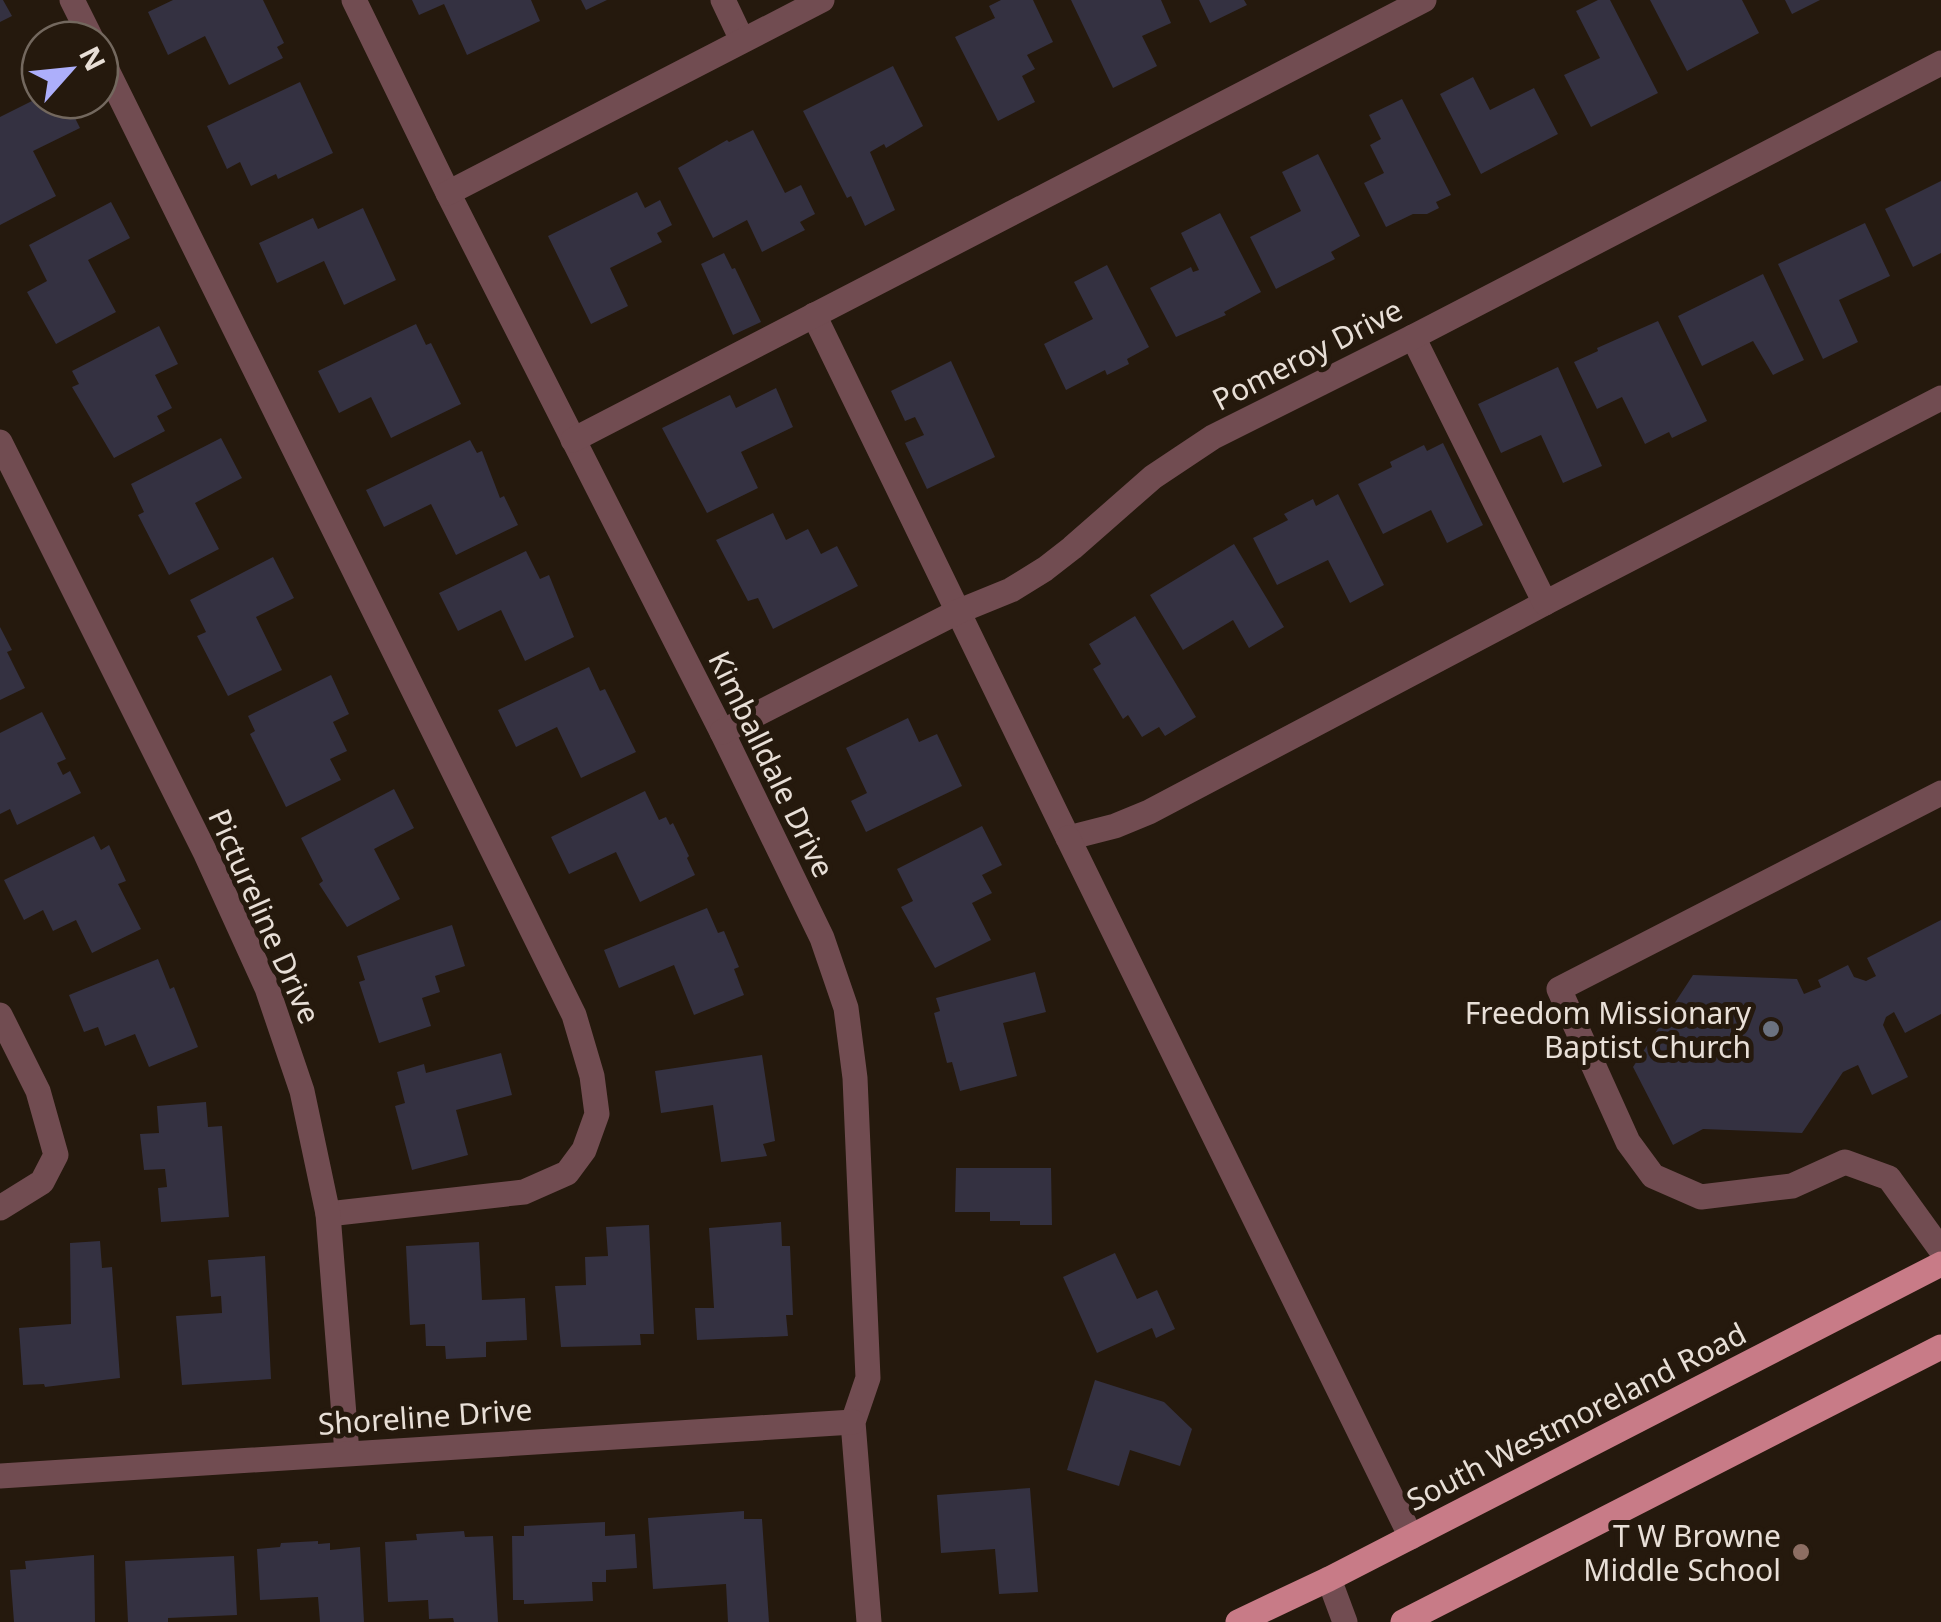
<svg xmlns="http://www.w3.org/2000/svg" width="1941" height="1622" viewBox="0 0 1941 1622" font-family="'Noto Sans',sans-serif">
  <rect width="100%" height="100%" fill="#25190d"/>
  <g fill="#343141">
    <path d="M0,0H3L12,16L0,22Z"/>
    <path d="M173,0H263L284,43L277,47L283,58L229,85L205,36L168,55L148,12Z"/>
    <path d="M412,0H531L540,21L467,55L444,4L419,15Z"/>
    <path d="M581,0H607L586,10Z"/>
    <path d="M1001,0H1033L1053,42L1027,55L1035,69L1022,76L1035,102L998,121L955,37L995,18L989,6Z"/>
    <path d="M1071,0H1161L1171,23L1142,36L1157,66L1113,88Z"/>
    <path d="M1199,0H1244L1247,5L1210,23Z"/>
    <path d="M1598,0H1610L1658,93L1591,127L1564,75L1600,58L1576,11Z"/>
    <path d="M1650,0H1742L1759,33L1687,71Z"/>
    <path d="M1785,0H1820L1792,14Z"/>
    <path d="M893,66L923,126L886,148L884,144L870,152L895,210L865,226L851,196L847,198L803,111Z"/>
    <path d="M1473,77L1490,110L1534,88L1558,134L1481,174L1440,94Z"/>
    <path d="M300,82L333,153L278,179L276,174L251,186L240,162L227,169L207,126Z"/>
    <path d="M40,97V100H66L80,128L33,151L56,196L0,225V117Z"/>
    <path d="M1402,99L1451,195L1436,202L1439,208L1427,214H1413L1386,227L1364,183L1384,173L1370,145L1381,139L1369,115Z"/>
    <path d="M753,130L785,193L801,185L815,214L800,222L805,230L762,252L747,220L713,238L678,168L727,140L729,142Z"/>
    <path d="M1318,154L1360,236L1331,252L1335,259L1276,289L1250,237L1301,211L1282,172Z"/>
    <path d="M1941,181V253L1913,267L1885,209Z"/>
    <path d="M637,192L645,208L660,200L672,225L657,233L662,242L610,268L628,306L591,324L548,236Z"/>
    <path d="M111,202L130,238L88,260L116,312L56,344L27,292L47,281L29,245Z"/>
    <path d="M363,208L396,280L344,305L324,261L277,283L259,243L313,218L318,229Z"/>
    <path d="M1220,213L1261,292L1224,312L1226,315L1176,337L1150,288L1191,267L1193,272L1199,270L1181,233Z"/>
    <path d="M1865,223L1890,276L1839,300L1858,342L1823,359L1778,264Z"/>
    <path d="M724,253L732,269L735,268L761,322L733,335L701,264Z"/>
    <path d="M1107,265L1149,347L1127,359L1129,364L1107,375L1105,370L1066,390L1044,344L1093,319L1074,282Z"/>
    <path d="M1763,274L1804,360L1773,375L1753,341L1702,366L1678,316Z"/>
    <path d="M1658,321L1707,421L1672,438L1669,432L1645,444L1622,397L1597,409L1574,362L1598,351L1597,348Z"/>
    <path d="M416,324L426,345L431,343L461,404L391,438L371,397L339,413L318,371Z"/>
    <path d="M159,326L178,364L155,375L172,408L157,416L165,431L114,458L72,387L79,384L72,371Z"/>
    <path d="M951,361L995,457L927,489L905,443L924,435L915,417L905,421L891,391Z"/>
    <path d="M1558,367L1602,466L1563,483L1541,435L1501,453L1478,404Z"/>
    <path d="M776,388L793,427L741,452L758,488L707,513L662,428L730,395L736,408Z"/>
    <path d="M221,438L242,478L195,503L219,549L169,575L138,515L144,512L131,484Z"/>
    <path d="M470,440L477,453L482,451L500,498L504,496L518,525L456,555L431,504L384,527L366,490Z"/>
    <path d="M1443,443L1483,525L1447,543L1431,510L1383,534L1358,484L1392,467L1390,462L1424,445L1427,451Z"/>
    <path d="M1338,494L1384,585L1350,603L1328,560L1277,585L1253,538L1288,520L1284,514L1313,499L1316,506Z"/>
    <path d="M773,513L786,540L808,529L821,554L837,546L858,586L773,629L758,598L748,601L716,540Z"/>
    <path d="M1234,544L1284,627L1249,648L1233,620L1183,650L1150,595Z"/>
    <path d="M526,551L540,579L549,575L574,637L525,661L501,610L458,631L439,593Z"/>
    <path d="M273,557L294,598L256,617L282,670L228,696L197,636L206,632L190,600Z"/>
    <path d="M1135,616L1196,717L1165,736L1159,727L1142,737L1128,715L1123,719L1093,669L1101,664L1089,644Z"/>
    <path d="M0,627L12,650L7,652L25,688L0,700Z"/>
    <path d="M589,667L600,691L605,689L636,752L581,778L557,727L516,747L498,710Z"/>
    <path d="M331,675L349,714L333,722L347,751L330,759L341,780L286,807L250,734L255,731L248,716Z"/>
    <path d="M42,712L66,759L57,763L63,775L70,771L81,793L17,825L10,809L0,814V733Z"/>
    <path d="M908,718L919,742L937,734L962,786L866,832L851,801L867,793L846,748Z"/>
    <path d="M394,789L414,828L374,849L400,899L347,927L319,884L323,881L301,838Z"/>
    <path d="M645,791L659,820L666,817L670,825L673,823L689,856L687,858L695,875L640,902L616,852L569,874L551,837Z"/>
    <path d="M982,826L1002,865L982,875L992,893L972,903L991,940L935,968L901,907L913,901L897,869Z"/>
    <path d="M94,836L101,850L109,845L126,881L118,884L141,929L92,953L76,920L53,931L43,910L24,920L4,880Z"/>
    <path d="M707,908L718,933L724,931L739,967L734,969L744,995L694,1015L674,965L619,988L604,950Z"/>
    <path d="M1941,920V1014L1905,1033L1894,1012L1886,1017L1883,1025L1908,1077L1872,1095L1858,1065L1843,1072L1802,1133L1703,1129L1673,1145L1633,1067L1693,975L1797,979L1804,994L1821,987L1818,980L1848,965L1854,977L1866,981L1876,976L1867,958Z"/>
    <path d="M452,925L465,966L435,976L440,992L422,998L431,1026L379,1043L359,982L365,980L357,956Z"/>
    <path d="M158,959L170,989L174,987L198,1047L149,1067L135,1034L105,1046L98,1027L84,1032L69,995Z"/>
    <path d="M1035,972L1046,1012L1003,1023L1017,1076L960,1091L952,1062L947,1063L934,1013L940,1011L936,998Z"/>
    <path d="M501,1053L512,1095L456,1110L468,1155L412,1170L395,1106L405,1103L397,1072L424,1064L426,1073Z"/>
    <path d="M762,1055L775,1141L763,1144L767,1156L721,1162L713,1105L661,1113L655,1071Z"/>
    <path d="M206,1102L208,1127L222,1126L229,1217L161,1222L158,1188L167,1187L165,1169L144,1170L140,1134L159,1133L157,1106Z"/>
    <path d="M956,1168H1051L1052,1225H1020V1221H990V1212H955Z"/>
    <path d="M781,1222L782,1246H790L793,1315H786L788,1336L697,1340L695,1308H714L709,1228Z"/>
    <path d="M649,1225L654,1334H640L641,1345L561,1347L555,1286L586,1285L585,1257L608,1256L606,1227Z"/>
    <path d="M100,1241L102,1268L112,1267L120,1378L45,1387L44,1384L23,1385L19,1328L71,1324L70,1243Z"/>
    <path d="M479,1242L482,1300L525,1298L527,1340L486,1342V1357L446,1359L445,1346H426L425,1324L410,1325L406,1246Z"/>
    <path d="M1115,1253L1137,1299L1157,1290L1175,1329L1156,1338L1152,1328L1097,1353L1063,1277Z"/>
    <path d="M265,1256L271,1379L182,1385L176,1316L222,1313L221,1296L211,1297L208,1260Z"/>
    <path d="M1095,1380L1164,1402L1192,1429L1180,1466L1130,1450L1119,1486L1067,1470Z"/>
    <path d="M1030,1488L1038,1592L999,1594L995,1549L941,1553L937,1495Z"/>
    <path d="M744,1511V1519H762L769,1622H728L726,1584L653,1589L648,1518Z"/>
    <path d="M605,1522V1536L635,1534L637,1568L606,1570V1582H592L593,1601L524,1604V1600H513L512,1536H524V1526Z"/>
    <path d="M464,1531L465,1537L493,1536L498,1622H454L453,1618L429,1619L428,1600L388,1602L385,1542L417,1540L416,1534Z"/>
    <path d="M318,1541V1544L330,1543V1550L360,1547L364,1622H320L318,1597L260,1600L257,1549L280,1547L281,1543Z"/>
    <path d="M94,1555L95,1622H14L10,1570L26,1569L25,1561Z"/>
    <path d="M234,1556L237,1615L168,1618V1622H128L125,1561Z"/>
  </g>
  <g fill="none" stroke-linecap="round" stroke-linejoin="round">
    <g stroke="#714c51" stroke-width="25">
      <path d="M72,0L92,40"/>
      <path d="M354,0L448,193L722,732L822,938L846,1008L855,1078L868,1378L853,1422L869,1622"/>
      <path d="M723,0L742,40"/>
      <path d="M100,56L574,1015L592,1076L597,1114L584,1150L567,1173L524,1192L328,1214"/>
      <path d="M448,193L822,0"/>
      <path d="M814,315L1068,838L1115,826L1149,812L1545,603"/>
      <path d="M1413,337L1545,603L1941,398"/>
      <path d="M573,440L1424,0"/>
      <path d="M0,442L206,854L267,988L302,1091L328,1214L347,1453"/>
      <path d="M722,732L957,612L1011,590L1045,569L1072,548L1153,477L1213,437L1413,337L1941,63"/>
      <path d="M1941,793L1559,989L1628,1142L1653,1176L1701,1197L1792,1186L1845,1162L1889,1178L1941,1250"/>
      <path d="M1068,838L1411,1537"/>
      <path d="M0,1015L38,1091L56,1155L42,1182L0,1208"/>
      <path d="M0,1476L853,1422"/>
      <path d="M1329,1579L1345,1622"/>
    </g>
    <g stroke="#c87b87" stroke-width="25">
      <path d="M1238,1622L1329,1579L1941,1264"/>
      <path d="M1403,1622L1941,1347"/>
    </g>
  </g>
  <circle fill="#6b7280" stroke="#25190d" stroke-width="4" cx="1771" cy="1029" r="10"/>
  <circle fill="#8d6e63" stroke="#25190d" stroke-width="4" cx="1801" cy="1552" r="10"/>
  <g text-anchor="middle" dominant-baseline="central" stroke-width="10" stroke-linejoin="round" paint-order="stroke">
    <g font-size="30" fill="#e8dfd7" stroke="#25190d">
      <text transform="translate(1307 354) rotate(-27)">Pomeroy Drive</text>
      <text transform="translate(772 764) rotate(64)">Kimballdale Drive</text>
      <text transform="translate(265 916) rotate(66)">Pictureline Drive</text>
      <text transform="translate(425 1416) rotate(-4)">Shoreline Drive</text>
      <text transform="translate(1576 1416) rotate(-27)">South Westmoreland Road</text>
    </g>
    <g font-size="30" fill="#e8dfd7" stroke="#25190d" text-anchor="end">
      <text x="1751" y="1012">Freedom Missionary<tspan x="1751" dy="34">Baptist Church</tspan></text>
      <text x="1781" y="1535">T W Browne<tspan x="1781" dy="34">Middle School</tspan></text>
    </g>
  </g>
  <g transform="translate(70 70) rotate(63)"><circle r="48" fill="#25190d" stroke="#73685e" stroke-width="2.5"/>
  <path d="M0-8L18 38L0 25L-18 38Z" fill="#adaffb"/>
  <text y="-15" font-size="28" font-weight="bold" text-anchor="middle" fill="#e8dfd7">N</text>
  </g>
</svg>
